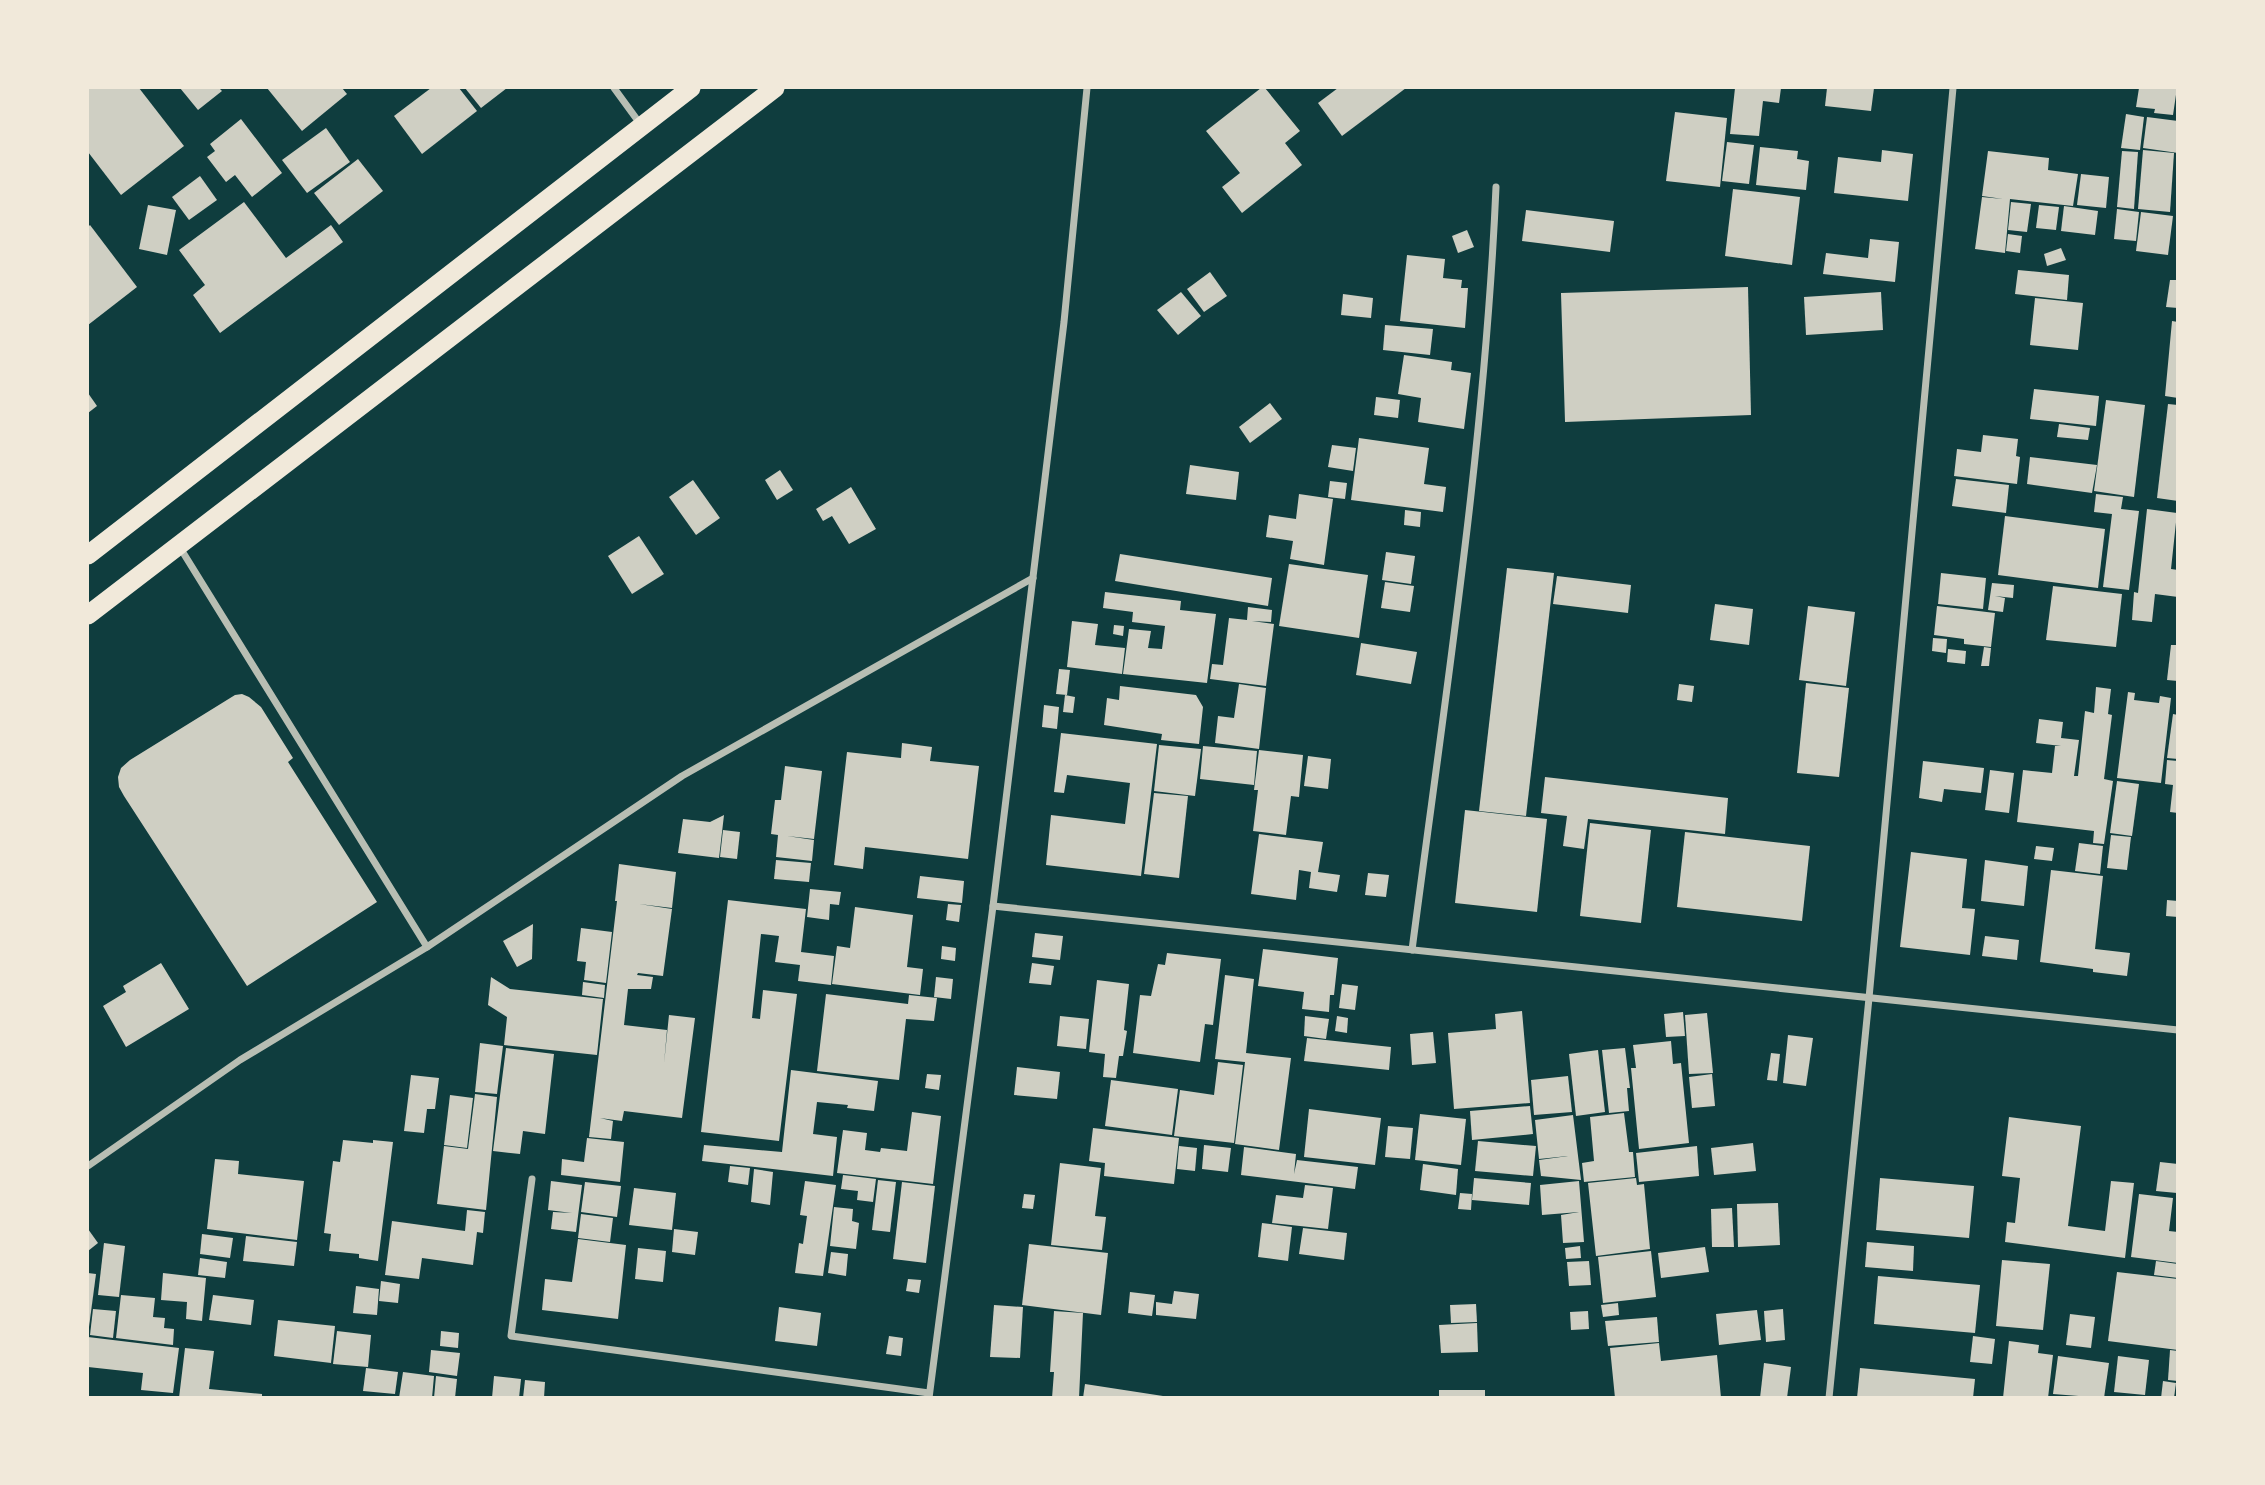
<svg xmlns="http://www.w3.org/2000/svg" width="2265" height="1485" viewBox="0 0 2265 1485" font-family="'Roboto Condensed',sans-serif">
  <rect width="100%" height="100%" fill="#0f3d3e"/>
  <g fill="#cfcfc3">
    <path d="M88,88H139L184,146L121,195L88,152Z"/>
    <path d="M180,88H219L222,91L198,110Z"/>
    <path d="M267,88H342L347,94L302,131Z"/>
    <path d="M431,88H459L477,111L422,154L394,116Z"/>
    <path d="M465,88H507L481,108Z"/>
    <path d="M1261,88H1265L1300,131L1285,143L1302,165L1242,213L1222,187L1240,173L1206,131Z"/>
    <path d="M1338,88H1406L1342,136L1318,103Z"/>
    <path d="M1735,88H1781L1779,103L1763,101L1759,136L1730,134Z"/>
    <path d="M1827,88H1874L1871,111L1825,106Z"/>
    <path d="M2139,88H2177L2173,115L2154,113L2155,109L2136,107Z"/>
    <path d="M1675,112L1727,118L1720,187L1666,181Z"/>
    <path d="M2126,114L2144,117L2140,150L2121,148Z"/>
    <path d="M2147,117L2178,121V153L2143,148Z"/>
    <path d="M241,119L282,173L252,197L235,175L226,182L207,157L215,151L210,144Z"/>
    <path d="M326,128L350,162L307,193L282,160Z"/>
    <path d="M1727,142L1754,145L1749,184L1722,181Z"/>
    <path d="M1760,147L1798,151L1797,159L1809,161L1806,190L1756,185Z"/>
    <path d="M1882,150L1913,154L1908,201L1834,193L1838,157L1881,162Z"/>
    <path d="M2143,150L2174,153L2170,212L2138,209Z"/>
    <path d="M1988,151L2049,158L2048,170L2078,174L2073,206L2010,199L2005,253L1975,249L1982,197L2003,199L1982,196Z"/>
    <path d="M2122,151L2138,152L2134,209L2117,207Z"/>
    <path d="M358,159L383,191L339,225L314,193Z"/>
    <path d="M2081,174L2109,177L2106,208L2077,205Z"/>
    <path d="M200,176L217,200L189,220L172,197Z"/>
    <path d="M1733,189L1800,197L1792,265L1725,256Z"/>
    <path d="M244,202L286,258L331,225L343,242L220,333L193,295L205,285L179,250Z"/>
    <path d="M2011,202L2031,204L2027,232L2008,230Z"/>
    <path d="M148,205L176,210L167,255L139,249Z"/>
    <path d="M2039,205L2059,207L2056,230L2036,228Z"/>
    <path d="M2064,206L2098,211L2095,235L2061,231Z"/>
    <path d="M2117,209L2139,212L2136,241L2114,239Z"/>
    <path d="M1526,210L1614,221L1610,252L1522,241Z"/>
    <path d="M2141,212L2173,216L2168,255L2136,251Z"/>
    <path d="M90,225L137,287L88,325V227Z"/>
    <path d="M1467,230L1474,247L1458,253L1452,236Z"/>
    <path d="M2008,234L2022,236L2020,253L2006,251Z"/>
    <path d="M1870,239L1899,242L1895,282L1823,274L1826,253L1868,258Z"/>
    <path d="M2061,248L2066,260L2047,266L2044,254Z"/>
    <path d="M1407,255L1445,259L1443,278L1462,280L1461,288H1468L1465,328L1400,321Z"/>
    <path d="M2018,270L2069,275L2067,300L2015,294Z"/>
    <path d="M1210,272L1227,296L1204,312L1187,289Z"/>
    <path d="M2170,280H2178V308L2166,307Z"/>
    <path d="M1748,287L1751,415L1565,422L1561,293Z"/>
    <path d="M1181,292L1201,316L1178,335L1157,310Z"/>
    <path d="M1881,292L1883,330L1806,335L1804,297Z"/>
    <path d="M1343,294L1373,298L1371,318L1341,315Z"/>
    <path d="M2035,298L2083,303L2078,350L2030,345Z"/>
    <path d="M2172,321L2178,322V398L2165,396Z"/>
    <path d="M1385,325L1433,329L1430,355L1383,350Z"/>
    <path d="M1404,355L1452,362L1451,370L1471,373L1464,429L1418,422L1421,398L1398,394Z"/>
    <path d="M2034,389L2099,396L2096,426L2030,419Z"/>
    <path d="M88,393L97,406L88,413Z"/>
    <path d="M1376,397L1400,400L1398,418L1374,415Z"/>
    <path d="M2106,400L2145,405L2134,497L2094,491Z"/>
    <path d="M1270,403L1282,419L1250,443L1239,427Z"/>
    <path d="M2168,404L2178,405V501L2157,498Z"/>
    <path d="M2059,424L2090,428L2088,440L2057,437Z"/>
    <path d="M1983,435L2018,439L2016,456L2020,457L2017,484L1954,476L1957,449L1981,452Z"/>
    <path d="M1359,438L1429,448L1424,484L1446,487L1443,512L1351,500Z"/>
    <path d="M1332,445L1356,448L1353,471L1328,467Z"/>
    <path d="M2030,457L2097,465L2092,493L2027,484Z"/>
    <path d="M1190,465L1239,472L1236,500L1186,494Z"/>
    <path d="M780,470L793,490L777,500L765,480Z"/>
    <path d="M1956,479L2009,485L2006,513L1952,506Z"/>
    <path d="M693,480L720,518L696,535L669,497Z"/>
    <path d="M1330,481L1347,483L1345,499L1328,497Z"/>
    <path d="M851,487L876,529L849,544L832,516L823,521L816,509Z"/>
    <path d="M1299,494L1333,499L1324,565L1290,559L1293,541L1266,537L1269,515L1296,519Z"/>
    <path d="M2096,494L2123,497L2121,509L2139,511L2129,590L2103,587L2112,514L2094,512Z"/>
    <path d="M2147,509L2177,513L2171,569L2178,570V597L2155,594L2152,622L2132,620L2134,592L2138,593Z"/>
    <path d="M1405,510L1421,512L1420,527L1404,525Z"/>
    <path d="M2005,516L2105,529L2098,588L1998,575Z"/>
    <path d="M639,536L664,574L632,594L608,556Z"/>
    <path d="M1386,552L1415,556L1411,584L1382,580Z"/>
    <path d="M1120,554L1272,578L1268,606L1115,581Z"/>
    <path d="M1289,564L1368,575L1359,638L1279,626Z"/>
    <path d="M1507,568L1554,573L1526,816L1479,811Z"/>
    <path d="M1941,573L1986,578L1983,609L1938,604Z"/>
    <path d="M1557,576L1631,585L1628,613L1553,604Z"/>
    <path d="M1385,582L1414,586L1410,612L1381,608Z"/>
    <path d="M1992,583L2014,585L2013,598L1995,596L2005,598L2003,612L1988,610Z"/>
    <path d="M2053,586L2122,594L2116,647L2046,640Z"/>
    <path d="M1105,592L1181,601L1180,610L1216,614L1207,683L1123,674L1129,629L1151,631L1148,648L1162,649L1165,626L1132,622L1133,612L1103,608Z"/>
    <path d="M1715,604L1753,609L1749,645L1710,640Z"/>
    <path d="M1808,606L1855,612L1846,686L1799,680Z"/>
    <path d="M1937,606L1995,613L1991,647L1964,644V639L1934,635Z"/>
    <path d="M1248,607L1272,610L1271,622L1252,621L1274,624L1266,686L1210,679L1212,664L1223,665L1229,618L1247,620Z"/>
    <path d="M1072,621L1098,624L1095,645L1125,648L1122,674L1067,667Z"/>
    <path d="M1114,625L1124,626L1123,636L1113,634Z"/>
    <path d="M1933,638L1947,639L1946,653L1932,651Z"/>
    <path d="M1361,643L1417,652L1411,684L1356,675Z"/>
    <path d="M2171,645H2178V681L2167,680Z"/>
    <path d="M1984,647L1991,648L1989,666H1981Z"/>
    <path d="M1948,649L1966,651L1965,664L1947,662Z"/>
    <path d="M1059,669L1070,670L1067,695L1056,694Z"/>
    <path d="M1806,683L1849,688L1839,777L1797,773Z"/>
    <path d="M1239,684L1266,688L1259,749L1215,743L1218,716L1234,718Z"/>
    <path d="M1679,684L1694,686L1692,702L1677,700Z"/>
    <path d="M1120,686L1196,695L1203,707L1199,744L1161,740L1162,734L1104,725L1107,698L1119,700Z"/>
    <path d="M2096,687L2111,689L2108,714L2112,715L2104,779L2113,781L2104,844L2093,843L2094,831L2017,822L2023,770L2052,773L2055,746H2061L2036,743L2039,719L2063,722L2061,738L2079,740L2074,776H2078L2085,711L2094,713Z"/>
    <path d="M2128,692L2135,693L2134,700L2159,703L2160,696L2171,698L2161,783L2117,778Z"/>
    <path d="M242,694L249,697L261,707L293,758L288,762L377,902L247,986L124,796L119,787L118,777L121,768L130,760L235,695Z"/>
    <path d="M1065,695L1075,697L1073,713L1063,712Z"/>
    <path d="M1044,705L1059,707L1057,729L1042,727Z"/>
    <path d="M2173,714L2178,715V759L2167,758Z"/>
    <path d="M1061,733L1157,744L1141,876L1046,865L1051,815L1125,824L1130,783L1067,775L1064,793L1054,792Z"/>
    <path d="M902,743L932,747L930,761L979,766L968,859L865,847L863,869L834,865L847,752L901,758Z"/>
    <path d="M1159,745L1201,749L1195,796L1154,791Z"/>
    <path d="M1203,746L1257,751L1254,785L1200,779Z"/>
    <path d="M1259,750L1303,755L1299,797L1291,796L1286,835L1253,831L1258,790H1254Z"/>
    <path d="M1308,756L1331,759L1328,789L1304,786Z"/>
    <path d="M2167,760L2178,761V813L2170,812L2173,785L2165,784Z"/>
    <path d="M1923,761L1984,768L1981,793L1944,789L1942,802L1919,798Z"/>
    <path d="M785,766L822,771L814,839L787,836L814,840L812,861L776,857L778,835L771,834L775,800H781Z"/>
    <path d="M1990,770L2014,773L2009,813L1985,810Z"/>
    <path d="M1545,777L1728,798L1725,834L1588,819L1584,849L1563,846L1567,816L1541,813Z"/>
    <path d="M2117,781L2139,784L2132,836L2110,833Z"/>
    <path d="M1154,793L1188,796L1179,878L1144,874Z"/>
    <path d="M1465,810L1547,819L1537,912L1455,903Z"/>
    <path d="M724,815L719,858L678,853L683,819L710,822Z"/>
    <path d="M1590,823L1651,830L1641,923L1580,916Z"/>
    <path d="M723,830L740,832L737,859L720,857Z"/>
    <path d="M1685,832L1810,846L1802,921L1677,907Z"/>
    <path d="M1259,834L1323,842L1318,872L1340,875L1337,892L1309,888L1311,872L1299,870L1296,900L1251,894Z"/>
    <path d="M2111,835L2131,837L2127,870L2107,868Z"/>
    <path d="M2079,843L2103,846L2100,874L2075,871Z"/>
    <path d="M2036,846L2054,848L2052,861L2034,859Z"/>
    <path d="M1911,852L1967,859L1962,908L1975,909L1970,955L1900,947Z"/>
    <path d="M776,860L811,863L809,882L774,879Z"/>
    <path d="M1985,860L2028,866L2024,906L1981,901Z"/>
    <path d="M619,864L676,872L672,908L639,904L672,909L663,976L638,973L637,975L653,977L651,989H628L624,1025L667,1030L664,1064L669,1015L695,1018L682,1118L624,1111L622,1121L600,1118L613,1121L611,1139L589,1137L617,901H615Z"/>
    <path d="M2051,870L2103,876L2095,949L2130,953L2127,976L2093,972V969L2040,962Z"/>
    <path d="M1368,873L1389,875L1386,897L1365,895Z"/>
    <path d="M920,876L964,881L962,903L917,898Z"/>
    <path d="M810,889L841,892L839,905L830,904L829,920L807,917Z"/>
    <path d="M728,900L806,909L801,952L834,956L831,985L798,981L800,965L775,962L779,936L761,934L752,1018L760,1019L763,990L797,994L779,1141L701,1132Z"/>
    <path d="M2167,900L2178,901V917L2166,916Z"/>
    <path d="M948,904L961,905L959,922L946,920Z"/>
    <path d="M855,907L913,915L907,967L923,969L920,995L832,984L837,946L850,948Z"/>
    <path d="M533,924L532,959L517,967L503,941Z"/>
    <path d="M581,928L612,932L606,983L584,980L586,962L577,961Z"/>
    <path d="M1035,933L1063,936L1060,960L1032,957Z"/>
    <path d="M1985,936L2019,940L2017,960L1982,956Z"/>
    <path d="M942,946L956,948L955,961L941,959Z"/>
    <path d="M1263,949L1338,958L1334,995H1330L1329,1012L1302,1009L1304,992L1258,986Z"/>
    <path d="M1167,953L1221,959L1213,1025L1205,1024L1200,1062L1133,1053L1140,995L1151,996L1158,964L1165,965Z"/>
    <path d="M161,963L189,1009L126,1047L103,1006L126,992L123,986Z"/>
    <path d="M1032,963L1054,966L1051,985L1029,983Z"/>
    <path d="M1225,975L1254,979L1246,1053L1291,1058L1279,1150L1235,1144L1245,1062L1215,1059Z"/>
    <path d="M491,977L510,989L603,999L597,1055L504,1045L507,1017L488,1005Z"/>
    <path d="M936,977L953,979L951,999L934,997Z"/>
    <path d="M1097,980L1129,984L1124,1030L1127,1031L1123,1056H1119L1116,1078L1103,1077L1105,1054L1089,1052Z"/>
    <path d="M583,982L605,985L604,998L582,995Z"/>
    <path d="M1342,984L1358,986L1355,1010L1339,1008Z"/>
    <path d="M826,994L908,1004L909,995L937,998L934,1021L906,1019L899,1080L817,1071Z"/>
    <path d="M1522,1011L1530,1103L1454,1109L1448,1033L1496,1029L1495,1014Z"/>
    <path d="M1683,1012L1685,1036L1666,1037L1664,1014Z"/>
    <path d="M1707,1013L1713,1073L1689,1074L1685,1015Z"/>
    <path d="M1060,1016L1089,1019L1086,1049L1057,1046Z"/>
    <path d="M1305,1016L1329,1019L1326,1039L1304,1036Z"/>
    <path d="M1337,1016L1348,1018L1347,1033L1335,1031Z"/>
    <path d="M1433,1032L1436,1063L1412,1065L1410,1034Z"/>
    <path d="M1788,1035L1813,1038L1806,1086L1783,1083Z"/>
    <path d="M1307,1038L1391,1047L1389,1070L1304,1061Z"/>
    <path d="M1671,1041L1673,1064L1681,1063L1689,1143L1639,1149L1631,1068H1636L1633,1045Z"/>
    <path d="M480,1043L503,1046L497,1094L475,1092Z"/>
    <path d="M506,1048L554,1054L545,1134L523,1131L520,1154L493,1151Z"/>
    <path d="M1625,1048L1630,1088H1627L1629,1111L1609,1113L1602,1050Z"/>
    <path d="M1598,1050L1605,1112L1576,1116L1569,1054Z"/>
    <path d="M1771,1053L1780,1054L1777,1081L1767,1080Z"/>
    <path d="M1218,1062L1243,1065L1234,1143L1174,1136L1180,1090L1214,1095Z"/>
    <path d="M1017,1067L1060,1072L1057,1099L1014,1095Z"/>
    <path d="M791,1070L878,1081L874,1111L847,1108L848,1105L817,1102L813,1134L837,1137L833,1176L702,1161L704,1145L782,1152Z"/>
    <path d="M927,1074L941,1075L939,1090L925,1088Z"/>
    <path d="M1712,1074L1715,1106L1692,1108L1689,1077Z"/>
    <path d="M411,1075L439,1078L435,1109H427L424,1133L404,1131Z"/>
    <path d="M1568,1076L1572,1112L1534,1115L1531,1080Z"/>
    <path d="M1111,1080L1178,1089L1172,1135L1105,1126Z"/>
    <path d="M475,1094L497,1097L486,1210L437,1204L444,1146L468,1149Z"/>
    <path d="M450,1095L473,1098L467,1148L444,1145Z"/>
    <path d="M1530,1106L1533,1134L1472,1140L1470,1111Z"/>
    <path d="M1309,1109L1381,1118L1375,1165L1304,1157Z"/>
    <path d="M912,1112L941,1116L933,1184L837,1173L843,1130L867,1133L865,1150L880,1152L881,1148L907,1151Z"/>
    <path d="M1624,1113L1629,1152H1633L1635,1177L1584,1182L1582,1163L1594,1161L1590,1117Z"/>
    <path d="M1420,1114L1466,1119L1461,1165L1415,1160Z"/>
    <path d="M1573,1115L1581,1180L1541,1176L1539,1160L1568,1156L1539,1159L1535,1120Z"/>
    <path d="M2009,1117L2081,1126L2068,1226L2105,1231L2111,1181L2134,1183L2125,1258L2005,1242L2007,1222L2015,1223L2020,1178L2002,1176Z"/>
    <path d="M1388,1126L1413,1128L1410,1159L1385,1157Z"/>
    <path d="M1093,1128L1179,1138L1174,1184L1104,1176L1105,1163L1089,1161Z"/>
    <path d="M587,1138L624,1142L620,1182L561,1175L562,1159L584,1162Z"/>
    <path d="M343,1140L373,1143V1140L393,1142L378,1261L359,1258V1254L329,1251L331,1234L324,1233L333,1161L340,1162Z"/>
    <path d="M1478,1141L1536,1146L1533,1176L1475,1171Z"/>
    <path d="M1753,1143L1756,1171L1714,1175L1711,1148Z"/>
    <path d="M1204,1145L1231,1148L1228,1172L1202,1169Z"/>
    <path d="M1179,1146L1197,1148L1195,1171L1177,1169Z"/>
    <path d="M1697,1146L1699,1176L1639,1182L1636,1153Z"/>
    <path d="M1244,1147L1296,1154L1294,1174L1297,1160L1358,1167L1355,1189L1241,1175Z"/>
    <path d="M215,1159L239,1161L238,1174L304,1181L297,1240L207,1229Z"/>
    <path d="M2160,1162L2178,1164L2177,1193L2156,1191Z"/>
    <path d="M1060,1163L1101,1168L1095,1216L1106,1217L1102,1250L1051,1245Z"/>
    <path d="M1423,1164L1458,1169L1456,1195L1420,1190Z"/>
    <path d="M730,1166L750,1168L748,1185L728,1182Z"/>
    <path d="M754,1169L773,1172L770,1205L751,1202Z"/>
    <path d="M843,1175L876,1179L873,1202L857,1200L858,1191L841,1189Z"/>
    <path d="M1474,1178L1531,1183L1529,1205L1472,1200Z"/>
    <path d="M1636,1178L1637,1185L1644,1184L1650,1249L1596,1256L1588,1183Z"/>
    <path d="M1880,1178L1974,1186L1969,1238L1876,1230Z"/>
    <path d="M878,1180L896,1182L890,1232L872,1230Z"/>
    <path d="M551,1181L582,1185L576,1232L551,1229L553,1212L572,1213L548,1210Z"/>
    <path d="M805,1181L836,1185L823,1276L795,1273L799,1243L803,1244L807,1216L800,1215Z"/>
    <path d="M1579,1181L1584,1242L1563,1243L1561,1215L1579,1212L1542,1215L1540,1185Z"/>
    <path d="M585,1182L621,1186L617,1217L581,1212Z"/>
    <path d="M902,1182L935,1186L926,1263L893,1259Z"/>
    <path d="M1305,1185L1333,1188L1328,1229L1272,1223L1276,1195L1303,1198Z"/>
    <path d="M634,1188L676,1193L672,1230L629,1225Z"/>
    <path d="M1460,1193L1472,1194L1471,1210L1458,1209Z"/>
    <path d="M1024,1194L1035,1195L1033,1209L1022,1208Z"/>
    <path d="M2139,1194L2173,1198L2169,1231L2178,1232V1263L2131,1257Z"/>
    <path d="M1778,1203L1780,1245L1738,1247L1737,1204Z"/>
    <path d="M834,1207L853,1209L852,1221L859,1223L856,1249L830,1246Z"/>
    <path d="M1732,1208L1734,1247H1712L1711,1209Z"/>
    <path d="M467,1210L485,1212L483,1233L477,1232L473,1265L422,1258L419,1279L385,1275L392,1221L465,1231Z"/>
    <path d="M581,1214L613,1218L610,1242L578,1238Z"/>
    <path d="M1262,1223L1292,1227L1288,1261L1258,1257Z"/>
    <path d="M1303,1228L1347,1233L1344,1260L1299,1254Z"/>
    <path d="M88,1229L98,1243L88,1251Z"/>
    <path d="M674,1229L698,1232L695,1255L672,1252Z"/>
    <path d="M202,1234L233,1238L230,1258L200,1254Z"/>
    <path d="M246,1236L297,1242L294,1266L243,1261Z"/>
    <path d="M578,1239L626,1245L618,1319L542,1310L545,1279L572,1282Z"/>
    <path d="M1867,1242L1914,1246L1913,1271L1865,1267Z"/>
    <path d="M104,1243L125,1246L119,1297L98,1295Z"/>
    <path d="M1029,1244L1108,1253L1101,1315L1022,1305Z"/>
    <path d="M1580,1246L1581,1258L1566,1259L1565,1248Z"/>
    <path d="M1705,1247L1709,1272L1661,1278L1658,1253Z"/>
    <path d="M638,1248L666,1251L663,1282L635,1279Z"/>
    <path d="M1651,1251L1656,1297L1603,1303L1598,1257Z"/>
    <path d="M831,1252L848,1254L846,1276L828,1273Z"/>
    <path d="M200,1258L227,1262L225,1278L198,1275Z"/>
    <path d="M2002,1260L2050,1264L2043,1330L1996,1326Z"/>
    <path d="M1589,1261L1591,1285L1569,1286L1567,1262Z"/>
    <path d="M2156,1261L2178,1264V1278L2154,1275Z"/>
    <path d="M2117,1272L2178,1279V1350L2108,1341Z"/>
    <path d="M88,1273L96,1274L89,1327H88Z"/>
    <path d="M163,1273L206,1278L202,1321L186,1319L187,1302L161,1300Z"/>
    <path d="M1878,1276L1980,1285L1975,1333L1874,1324Z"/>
    <path d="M908,1279L921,1280L919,1293L906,1291Z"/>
    <path d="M381,1281L400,1284L398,1303L379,1301Z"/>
    <path d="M356,1286L379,1289L377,1315L353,1313Z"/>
    <path d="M1174,1291L1199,1294L1196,1319L1156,1315V1302L1172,1304Z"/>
    <path d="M1130,1292L1155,1295L1152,1316L1128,1313Z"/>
    <path d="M121,1295L155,1298L153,1317L165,1318L164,1328L174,1329L173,1345L116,1338Z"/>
    <path d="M213,1295L254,1300L251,1325L209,1320Z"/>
    <path d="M1618,1303L1619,1315L1603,1317L1601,1305Z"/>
    <path d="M1476,1304L1477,1322L1451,1323L1450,1305Z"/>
    <path d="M994,1305L1023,1307L1020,1358L990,1357Z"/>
    <path d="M779,1307L821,1313L817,1346L775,1341Z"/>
    <path d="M93,1309L116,1311L113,1338L90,1335Z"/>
    <path d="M1783,1309L1785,1340L1766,1342L1764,1311Z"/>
    <path d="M1757,1310L1761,1340L1719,1345L1716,1314Z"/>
    <path d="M1054,1311L1083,1313L1079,1398H1052L1054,1372H1050Z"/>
    <path d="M1588,1311L1589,1329L1571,1330L1570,1312Z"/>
    <path d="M2070,1314L2095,1317L2091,1348L2066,1345Z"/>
    <path d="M1657,1317L1659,1342L1608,1346L1605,1321Z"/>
    <path d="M278,1320L335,1326L331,1363L274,1356Z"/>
    <path d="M1477,1323L1478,1352L1441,1353L1439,1325Z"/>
    <path d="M337,1331L371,1335L368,1367L333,1364Z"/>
    <path d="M441,1331L459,1333L458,1348L440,1346Z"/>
    <path d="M889,1336L903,1338L901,1356L886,1354Z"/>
    <path d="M1973,1336L1995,1339L1992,1364L1970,1362Z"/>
    <path d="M88,1337L179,1348L173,1393L141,1390L143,1373L88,1367Z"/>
    <path d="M2009,1341L2039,1345L2038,1353L2053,1355L2048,1398H2003Z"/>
    <path d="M1659,1343L1661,1361L1717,1355L1721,1398H1615L1610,1348Z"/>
    <path d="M185,1348L214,1351L209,1389L262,1394V1398H179Z"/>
    <path d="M431,1350L460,1353L457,1376L429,1372Z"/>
    <path d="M2170,1350L2178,1351V1381L2168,1380Z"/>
    <path d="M2058,1356L2109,1363L2104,1398L2053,1394Z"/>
    <path d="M2118,1356L2149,1360L2145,1395L2114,1392Z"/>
    <path d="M1764,1363L1791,1367L1787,1398H1760Z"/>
    <path d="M366,1368L398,1372L395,1394L363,1391Z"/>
    <path d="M1860,1368L1975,1379L1973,1398H1857Z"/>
    <path d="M403,1372L434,1376L432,1398H399Z"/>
    <path d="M436,1376L457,1379L455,1398H434Z"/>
    <path d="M494,1376L521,1379L519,1398H492Z"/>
    <path d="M525,1380L545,1382L544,1398H523Z"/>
    <path d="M2163,1381L2176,1383L2174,1398H2161Z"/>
    <path d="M1085,1384L1163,1396V1398H1083Z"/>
    <rect x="1439" y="1390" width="46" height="8"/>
  </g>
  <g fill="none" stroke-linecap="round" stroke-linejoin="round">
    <g stroke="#b8beb3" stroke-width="7">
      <path d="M614,88L641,125"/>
      <path d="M179,546L427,947"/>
      <path d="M993,906L2178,1030"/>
      <path d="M1412,950C1445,697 1485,443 1496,187"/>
      <path d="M88,1166L240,1060L427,947L682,776L1033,578"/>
      <path d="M532,1179L511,1336L929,1393"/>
      <path d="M929,1398L993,906L1064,322L1087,88"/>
      <path d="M1829,1398L1869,998L1953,88"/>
    </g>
    <g stroke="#f1e9da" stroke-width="19">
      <path d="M88,555L691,88"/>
      <path d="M88,615L775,88"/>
    </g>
  </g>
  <rect width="2265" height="1485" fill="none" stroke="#f1e9da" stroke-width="178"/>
</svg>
